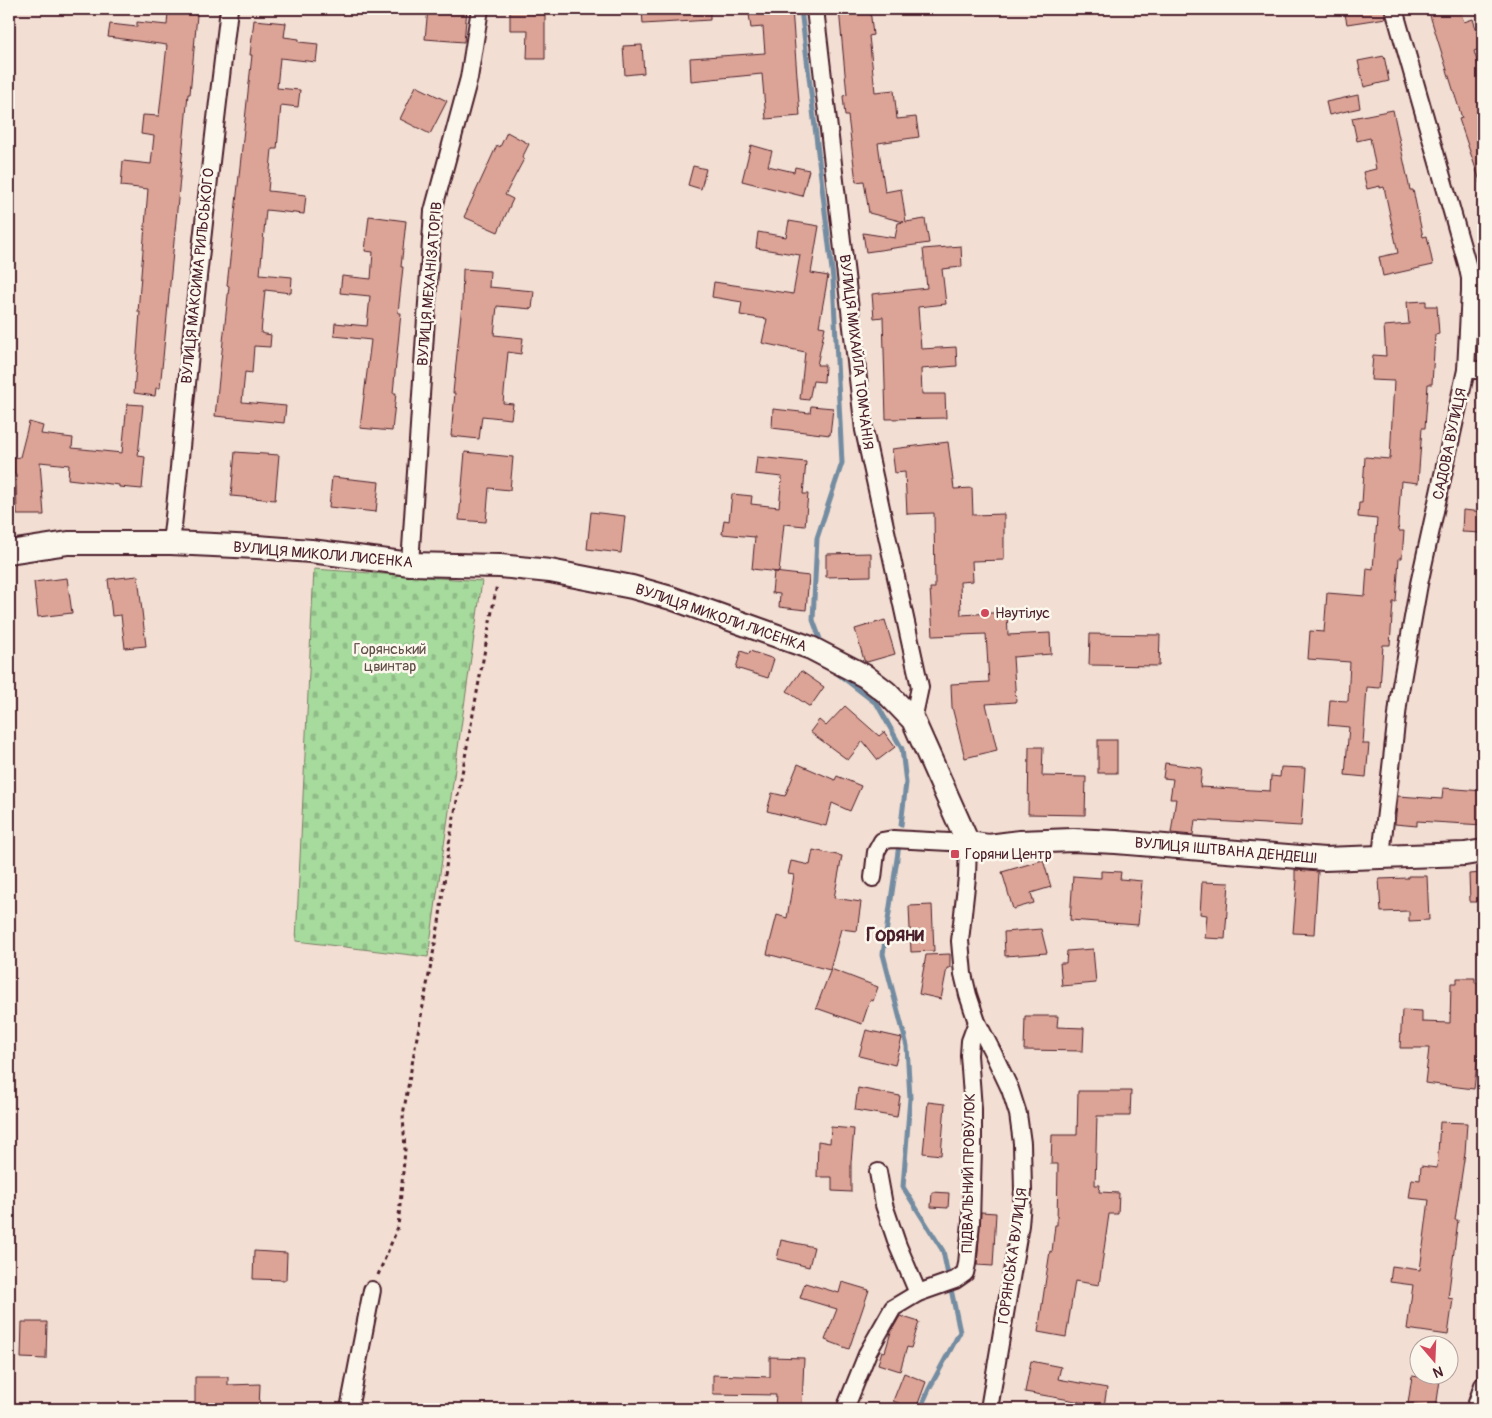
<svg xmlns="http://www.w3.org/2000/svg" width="1492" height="1418" viewBox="0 0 1492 1418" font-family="Pangolin,sans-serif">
  <defs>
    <pattern id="cemetery-stones" width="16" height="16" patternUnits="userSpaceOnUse" patternTransform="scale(1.25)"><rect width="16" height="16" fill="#a6db9d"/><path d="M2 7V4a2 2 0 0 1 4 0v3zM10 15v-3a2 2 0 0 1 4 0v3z" fill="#90bc87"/></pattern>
  </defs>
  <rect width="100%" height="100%" fill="#f2ded2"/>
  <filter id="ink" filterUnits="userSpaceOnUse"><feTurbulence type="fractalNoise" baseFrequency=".02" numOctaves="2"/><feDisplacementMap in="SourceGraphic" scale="10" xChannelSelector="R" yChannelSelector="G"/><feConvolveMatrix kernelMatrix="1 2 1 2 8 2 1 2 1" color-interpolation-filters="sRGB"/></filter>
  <g filter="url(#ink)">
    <path fill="url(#cemetery-stones)" stroke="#787d64" d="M314,569L482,581L428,957L296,941Z"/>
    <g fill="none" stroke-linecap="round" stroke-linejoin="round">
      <g stroke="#738ca1" stroke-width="5">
        <path d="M801,9L833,279L842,463L817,538L813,620L820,639"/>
        <path d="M837,673L877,704L902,749L906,783L901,825"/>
        <path d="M899,845L883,954L907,1046L910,1098L903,1187L943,1251L960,1332L929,1389L920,1409"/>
      </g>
    </g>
    <g fill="#dca496" stroke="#4a1f2b">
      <path d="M428,9H467L464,42L425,39Z"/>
      <path d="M510,9H545V59H527L528,30H510Z"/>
      <path d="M642,9H710V20L643,24Z"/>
      <path d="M761,9H792L800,116L766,119L762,74L691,81L690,58L765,53L763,27L751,28L749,14L761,13Z"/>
      <path d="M839,9H870L873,35L869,36L875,92L894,90L897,119L916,117L919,137L878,143L885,192L901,189L906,222L925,219L929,243L866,252L863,233L895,238L898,223L904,222L869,213L864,181L856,182L848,116H845L843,96L847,95Z"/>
      <path d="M1344,9H1384L1386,18L1347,24Z"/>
      <path d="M1428,9H1459L1464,22L1473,19L1482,48L1474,51L1483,81V184H1481L1459,119L1462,118Z"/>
      <path d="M168,12L197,15L190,94H188L183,146L163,358L160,388H156L155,396L134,393L140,312H138L148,189L121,186L123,161L151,164L154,136L141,134L143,115L159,116L167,45L108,37L110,24L137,27V22L167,25Z"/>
      <path d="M254,20L286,23L284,37L299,39V42L318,44L316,62L280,58L277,88L300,90L298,107L281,105L277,149H272L268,191L306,195L304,214L266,210L260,274L292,277L291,293L265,290L261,333L271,335L270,347L254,346L252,373L245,372L242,402L286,406L284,423L215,416L229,286L227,285L231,250L252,55H250Z"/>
      <path d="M642,45L644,73L625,75L623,46Z"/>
      <path d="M1384,56L1389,81L1364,87L1358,61Z"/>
      <path d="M416,86L447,101L430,134L400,119Z"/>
      <path d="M1358,95L1360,108L1329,115L1326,102Z"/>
      <path d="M1393,110L1410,190H1413L1423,237L1427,236L1433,265L1383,276L1379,257L1398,253L1384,187L1380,188V186L1367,189L1363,172L1376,169L1370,138L1357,141L1352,118Z"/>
      <path d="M507,132L529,144L522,158L524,159L505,195L513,199L498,232L464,217L487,167L497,145L500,147Z"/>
      <path d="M751,145L772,151L768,166L794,172L795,167L809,170L802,196L742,181Z"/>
      <path d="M693,166L706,169L701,189L688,185Z"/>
      <path d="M369,216L406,221L401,267H403L398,313H401L393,393H396L392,431L360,428L371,340L334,336L335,323L367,326L370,296L340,293L342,276L371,279L373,252L365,251Z"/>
      <path d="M789,221L819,226L811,273L828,276L819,326L825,327L817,365H825L824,382L813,381L809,400L800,399L805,352L762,343L767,319L740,315L742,302L712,297L714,282L793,294L800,255L756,248L758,232L786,237Z"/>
      <path d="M961,246L962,267L942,269L946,304L918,307L921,349L956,347L957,366L921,369L922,394H945L946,418L886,419L883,317L874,318L872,294L927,288L923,249Z"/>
      <path d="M463,269L490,271L489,287L534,291L532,309L497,306L494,335L523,338L521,354L508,352L503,403L513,404L511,419L482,416L479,439L451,436L455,393H453L462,304Z"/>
      <path d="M1426,301V306H1437L1439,334L1435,335L1432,384H1428L1425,428H1422L1418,483L1401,481L1398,525L1399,531H1404L1402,558H1399L1396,602H1393L1390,645H1383L1380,688L1367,687L1363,744H1369L1366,777L1345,775L1349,727L1328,725L1330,700L1348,701L1350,662L1308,659L1310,631L1324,632L1327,593L1365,596L1367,568L1373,569L1377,519L1358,517L1359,503H1362L1365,457L1390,459L1394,381L1371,380L1373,355L1386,356L1384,326L1409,324L1407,302Z"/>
      <path d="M127,404L143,405L138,456L145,457L142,489L119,487V485L68,479L69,465L40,462L44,515H17L16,474H14L13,458L20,457L29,422L43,426L41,434L73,438L72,448L122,453Z"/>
      <path d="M811,406L833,408L830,435L772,428L773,409L810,413Z"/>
      <path d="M948,442L954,489L972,488L973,515L1004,514V560L972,561L973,581L960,582L961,615L1007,612L1008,635L1050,633L1051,654L1013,657L1016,702L986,704L997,750L965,758L952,707L951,684L989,682L986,634L933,636L930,588H935L934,513L907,514L905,472L895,473L892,449Z"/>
      <path d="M235,452L279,455L275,500L231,496Z"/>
      <path d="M465,452L513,457L510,490L489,488L486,522L459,520Z"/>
      <path d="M757,457L806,462L803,494H808L805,526L784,524L779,572L752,569L755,537L722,534L724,520L729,521L732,494L752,496L751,504L779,507L782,477L755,474Z"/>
      <path d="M332,477L379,482L376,512L329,507Z"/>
      <path d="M1463,510L1483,512V533L1462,532Z"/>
      <path d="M591,512L625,516L621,553L587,549Z"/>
      <path d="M871,553V576L826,577V554Z"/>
      <path d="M774,572L809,576L806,610L779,607L780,594L772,593Z"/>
      <path d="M138,576L146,646L125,648L121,615L112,616L108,579Z"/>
      <path d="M67,578L72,613L38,617L34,582Z"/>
      <path d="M885,620L895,654L867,662L864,660L855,629Z"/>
      <path d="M1090,634L1160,635L1159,666L1089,665Z"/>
      <path d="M741,651L749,654L750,651L774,659L768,678L736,668Z"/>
      <path d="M801,671L824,687L810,707L787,691Z"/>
      <path d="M845,706L879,736L884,732L895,747L878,760L863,741L848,760L810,732L819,720L826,726Z"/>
      <rect x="1098" y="740" width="19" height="33"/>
      <path d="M1029,747H1043L1042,776L1086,777L1085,815L1028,814Z"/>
      <path d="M1165,763L1202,768L1200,787L1270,791L1271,776L1280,777L1281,767L1305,768L1301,826L1195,820L1193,835L1171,833L1176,799H1170L1173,779L1163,778Z"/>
      <path d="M798,764L835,780L837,776L861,786L850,811L832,803L826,826L767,811L772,793L785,796Z"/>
      <path d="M1443,788L1483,791V825L1417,821V826L1395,824L1398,796L1442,799Z"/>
      <path d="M813,850L842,856L834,898L861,902L857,931L841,929L830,970L767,954L777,915L787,918L794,875L788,874L791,861L810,865Z"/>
      <path d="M1043,860L1051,887L1031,893L1034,903L1013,909L1002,872Z"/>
      <path d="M1295,870L1318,872L1314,934L1293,933L1297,880H1295Z"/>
      <path d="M1101,871L1121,872L1120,879L1142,881L1138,925L1070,920L1073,876L1101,878Z"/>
      <path d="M1483,873V902H1470L1469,874Z"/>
      <path d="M1408,876H1427L1429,920L1409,921V911L1381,912L1379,879L1408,878Z"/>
      <path d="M1202,882L1229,883L1225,939L1205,938L1207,915L1200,914Z"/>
      <path d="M932,905L934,951L911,952L909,906Z"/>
      <path d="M1041,929L1047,953L1005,956L1004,932Z"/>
      <path d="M1093,949L1096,983L1062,986L1060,963H1066L1067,951Z"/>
      <path d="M950,954V968H947L941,999L919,994L926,955Z"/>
      <path d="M831,969L878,987L873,1001L870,1000L862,1024L816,1008Z"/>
      <path d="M1457,978H1475V983H1480L1481,1054H1478L1474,1089L1425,1083L1429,1048H1400L1402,1010L1422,1011V1022L1450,1023L1451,983H1457Z"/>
      <path d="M1025,1016H1058L1057,1027L1084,1028L1083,1051L1024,1050Z"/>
      <path d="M866,1030L902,1038L895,1065L859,1056Z"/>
      <path d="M858,1088L900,1096L897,1117L855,1110Z"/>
      <path d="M1078,1091H1131L1130,1116H1097L1095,1185H1100L1099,1192L1119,1193L1118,1214H1109L1099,1285L1075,1281L1066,1337L1038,1332L1050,1251L1052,1252L1055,1225H1057L1058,1164H1051L1052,1135H1077Z"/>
      <path d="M928,1102L945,1104L941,1155L923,1153Z"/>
      <path d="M1440,1122L1467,1123L1465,1153L1455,1220H1458L1448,1298L1453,1299L1448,1335L1407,1329L1413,1285L1390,1282L1392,1266L1420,1270L1429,1200L1409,1198L1412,1179L1420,1180L1421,1166L1437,1168Z"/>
      <path d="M831,1127L854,1129L851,1162V1192L832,1191V1177H817L818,1141L830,1143Z"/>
      <path d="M932,1192L949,1193L948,1208L931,1207Z"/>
      <path d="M981,1212L996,1213L993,1266L977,1265Z"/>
      <path d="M781,1240L814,1247L809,1267L777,1259Z"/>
      <path d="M254,1251L287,1253L286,1280L253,1279Z"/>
      <path d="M842,1282L869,1290L849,1349L825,1340L837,1309L800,1298L805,1283L839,1293Z"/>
      <path d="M900,1316L919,1322L911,1348L907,1347L900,1371L878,1364L882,1351L885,1352L891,1332Z"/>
      <path d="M22,1322H47L46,1359L21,1358Z"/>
      <path d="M770,1357L804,1358L802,1407L775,1406L776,1395L713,1394V1375L770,1377Z"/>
      <path d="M1031,1361L1061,1367L1058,1379L1107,1388L1104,1406L1025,1392Z"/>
      <path d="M904,1373L926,1382L916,1409H899L901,1404L893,1401Z"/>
      <path d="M1412,1376L1440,1380L1436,1408L1408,1404Z"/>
      <path d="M195,1377H228V1385L260,1384L259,1409H195Z"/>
    </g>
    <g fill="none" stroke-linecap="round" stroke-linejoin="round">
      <defs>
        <g id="street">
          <path d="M815,9L864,430L920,687L913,720"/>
          <path d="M1466,370H1483"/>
          <path d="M171,543C179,477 184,410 191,344C202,232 216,120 229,9"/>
          <path d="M410,564L433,211L469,78L480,9"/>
          <path d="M1381,856L1399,697L1419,584L1466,370L1470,291V278L1467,264L1394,9"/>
          <path d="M873,878L876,852L882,841L893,839L968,843L967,877L960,941L963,974L968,995L977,1022L993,1053L1010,1089L1018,1114L1022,1143L1023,1191L1020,1225L989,1409"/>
          <path d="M878,1172L884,1205L898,1246L918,1293"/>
          <path d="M349,1409L372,1290"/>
          <path d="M845,1409L868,1352L893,1308L918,1293L955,1280L965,1273L967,1264L971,1222L973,1147V1109L969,1055L970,1041L977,1022"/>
          <path d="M1475,1409L1483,1385"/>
        </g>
        <path id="secondary" d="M9,552L68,543H171L257,547L311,551L410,564L500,566L550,571L632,587L671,598L811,648L865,676L886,692L913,720L968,843L989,846L1020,842L1073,840L1116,842L1324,859L1465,854L1483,851"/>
      </defs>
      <use href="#street" stroke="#4a1f2b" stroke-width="20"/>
      <use href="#secondary" stroke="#4a1f2b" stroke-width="26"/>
      <path stroke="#4a1f2b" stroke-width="3" stroke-dasharray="4 4" stroke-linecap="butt" d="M378,1275L398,1227L405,1150L403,1115L416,1042L439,923L449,844L497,584"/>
      <use href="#street" stroke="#fbf7ec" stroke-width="16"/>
      <use href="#secondary" stroke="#fbf7ec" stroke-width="22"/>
    </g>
  </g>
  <g fill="#d1495b" stroke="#fbf7ec" stroke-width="2">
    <circle cx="985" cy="613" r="5"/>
    <rect x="950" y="849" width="10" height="10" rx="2.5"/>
  </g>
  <g text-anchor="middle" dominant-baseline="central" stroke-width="5" stroke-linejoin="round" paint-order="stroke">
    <g font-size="15" fill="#4a1f2b" stroke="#fbf7ec">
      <text transform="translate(198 276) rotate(-84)">ВУЛИЦЯ МАКСИМА РИЛЬСЬКОГО</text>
      <text transform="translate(430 284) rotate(-85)">ВУЛИЦЯ МЕХАНІЗАТОРІВ</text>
      <text transform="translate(856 352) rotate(83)">ВУЛИЦЯ МИХАЙЛА ТОМЧАНІЯ</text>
      <text transform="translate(1450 444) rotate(-78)">САДОВА ВУЛИЦЯ</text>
      <text transform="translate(323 555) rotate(5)">ВУЛИЦЯ МИКОЛИ ЛИСЕНКА</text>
      <text transform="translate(721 618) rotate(19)">ВУЛИЦЯ МИКОЛИ ЛИСЕНКА</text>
      <text transform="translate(1226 851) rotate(5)">ВУЛИЦЯ ІШТВАНА ДЕНДЕШІ</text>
      <text transform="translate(969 1173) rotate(-89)">ПІДВАЛЬНИЙ ПРОВУЛОК</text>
      <text transform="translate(1013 1256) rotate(-82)">ГОРЯНСЬКА ВУЛИЦЯ</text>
    </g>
    <g font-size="15" fill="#4a1f2b" stroke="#fbf7ec" text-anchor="start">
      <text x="995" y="613">Наутілус</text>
      <text x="965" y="854">Горяни Центр</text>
    </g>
    <g font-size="15" fill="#614e48" stroke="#fbf7ec">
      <text x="390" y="649">Горянський<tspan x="390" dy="17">цвинтар</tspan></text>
    </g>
    <g font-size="20" font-weight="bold" fill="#4a1f2b" stroke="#fbf7ec">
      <text x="895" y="934">Горяни</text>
    </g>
  </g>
  <rect width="1492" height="1418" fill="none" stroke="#fbf7ec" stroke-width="30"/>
  <rect x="15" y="15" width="1462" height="1388" fill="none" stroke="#4a1f2b" stroke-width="2" filter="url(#ink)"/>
  <g transform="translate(1434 1360) rotate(161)"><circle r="24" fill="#fbf7ec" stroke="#b4a19f"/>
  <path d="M0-4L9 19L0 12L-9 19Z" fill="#d1495b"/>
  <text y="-8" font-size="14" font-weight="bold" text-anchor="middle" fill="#4a1f2b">N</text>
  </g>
</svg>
